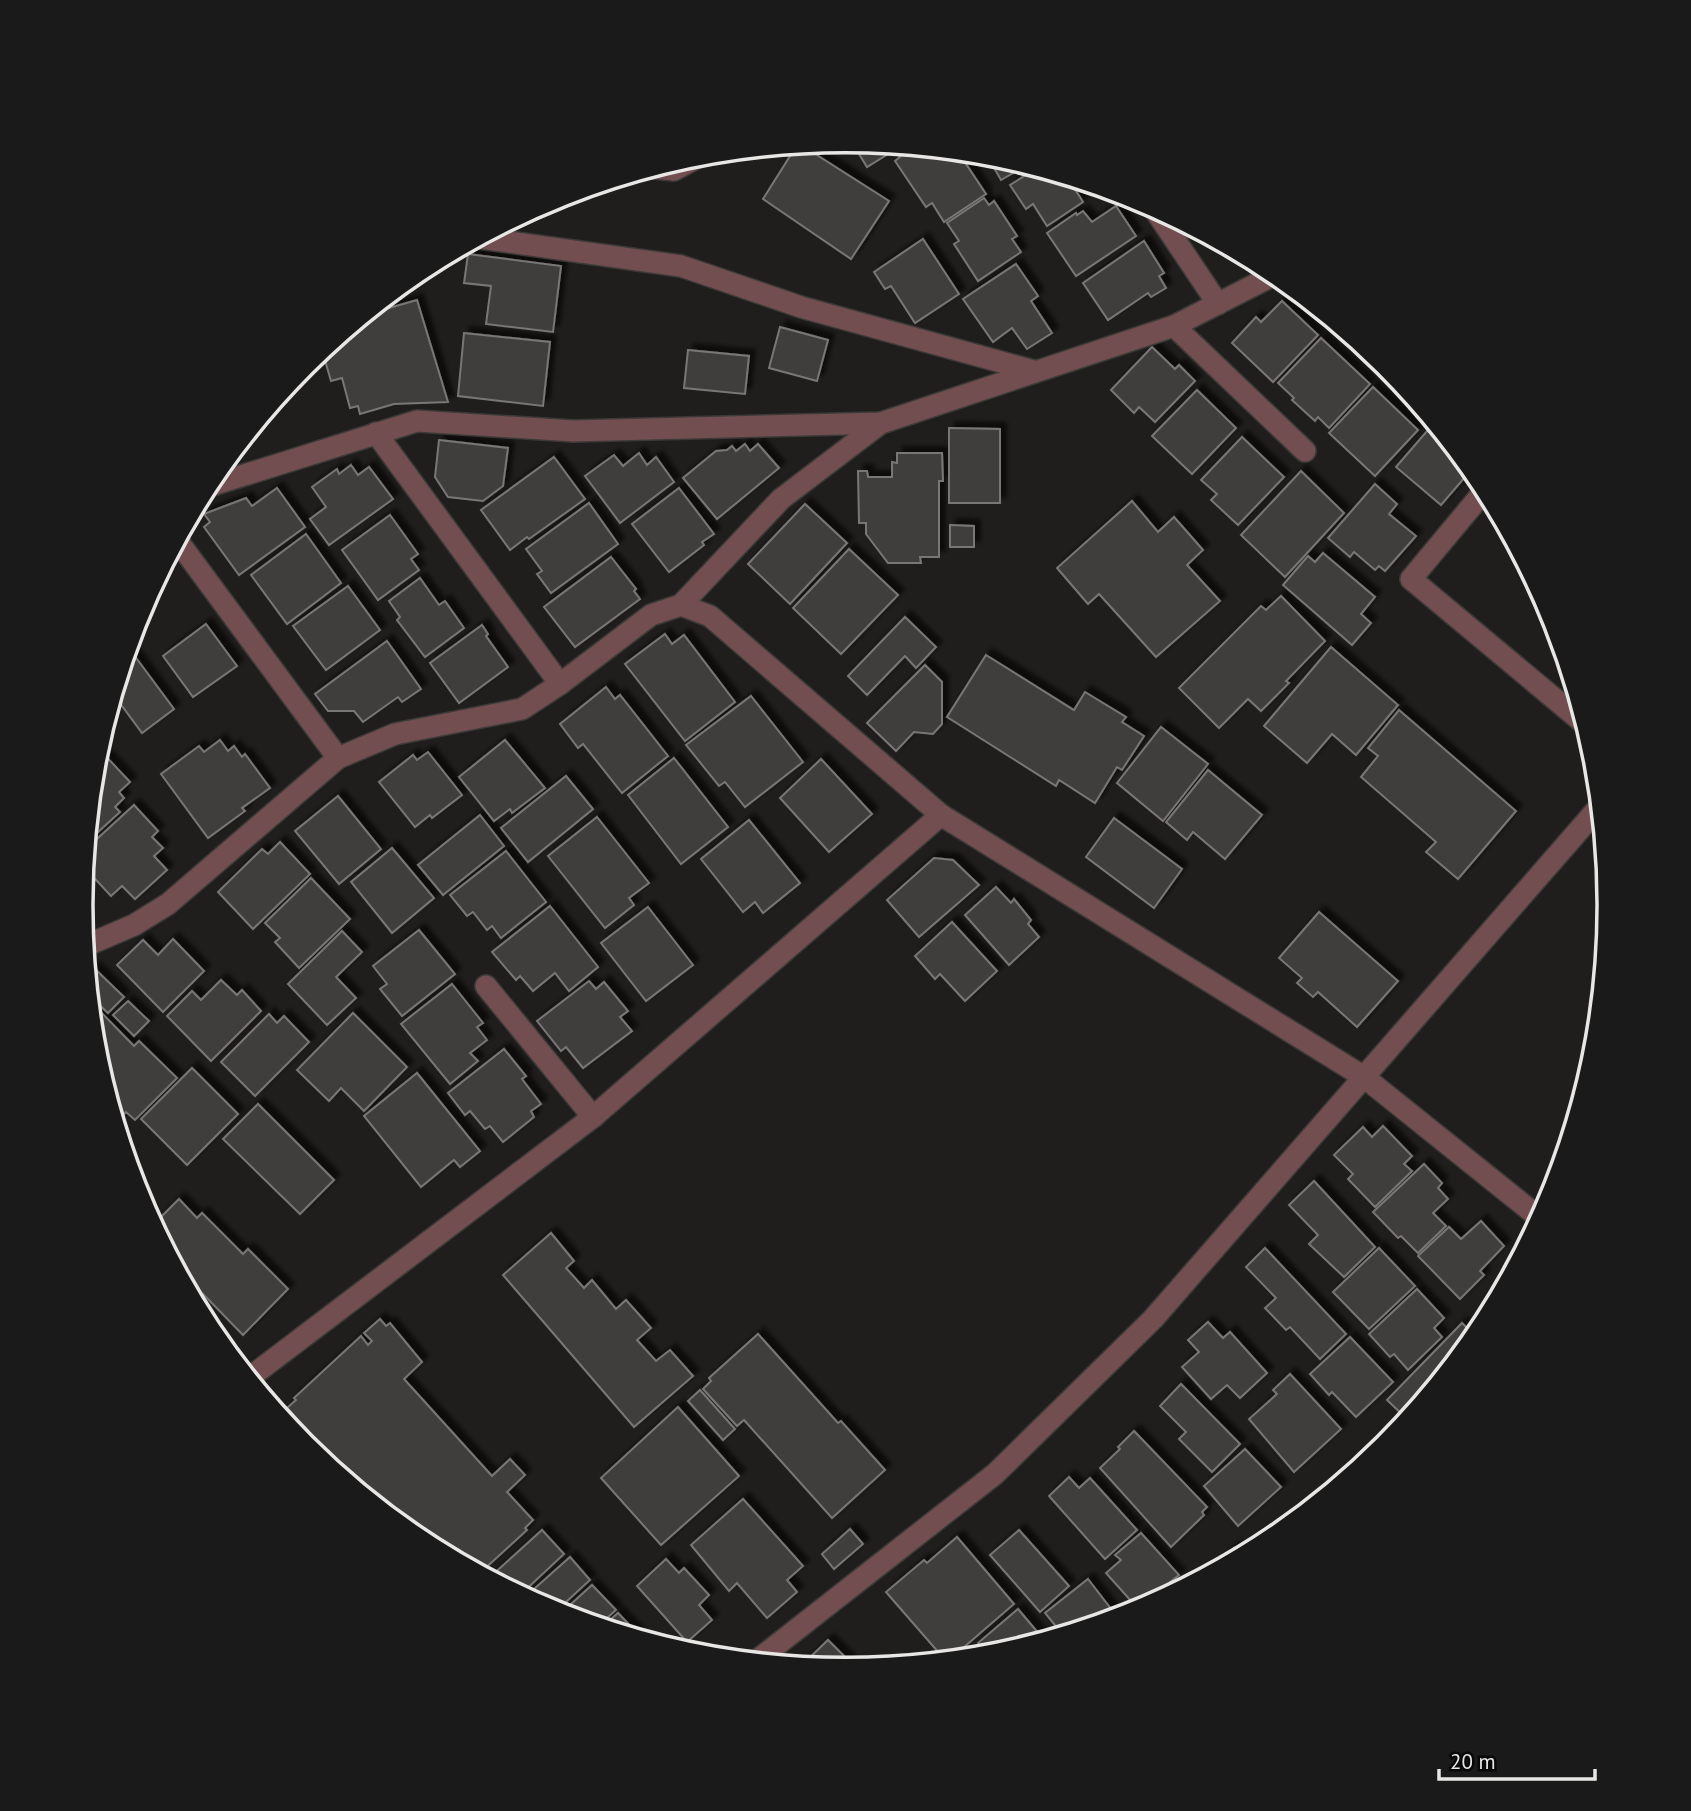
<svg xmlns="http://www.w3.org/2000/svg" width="1691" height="1811" viewBox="0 0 1691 1811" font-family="'PT Sans',sans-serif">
  <defs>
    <filter id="shadow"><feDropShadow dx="6" dy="-6" stdDeviation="2" flood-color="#0009"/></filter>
  </defs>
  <rect width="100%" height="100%" fill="#201e1c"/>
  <g fill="#3f3d3e" stroke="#797677" stroke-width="2" filter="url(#shadow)">
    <path d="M851,141L901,146L867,167Z"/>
    <path d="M797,145H801L889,201L851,259L763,199Z"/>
    <path d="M910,147L958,152L986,194L944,222L932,203L926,207L895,161L900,157L898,155Z"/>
    <path d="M986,154L995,155L1027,165L1001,180Z"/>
    <path d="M1037,168L1080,181L1073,186L1083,202L1047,226L1033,204L1026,209L1010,185Z"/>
    <path d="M984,198L989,205L994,201L1017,236L1012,239L1021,252L978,281L954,244L959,241L947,223Z"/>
    <path d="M1116,206L1136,236L1076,276L1047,233L1076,213L1077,215L1083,211L1092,222Z"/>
    <path d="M923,239L959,294L915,323L891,286L885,289L874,272Z"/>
    <path d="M1144,241L1164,273L1159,276L1166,288L1151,297L1148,293L1108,320L1083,283Z"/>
    <path d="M468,254L561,266L553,332L486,324L491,286L464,283Z"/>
    <path d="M1016,264L1038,296L1031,301L1052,333L1027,349L1012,328L993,342L963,299Z"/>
    <path d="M417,300L448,402L394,404L360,414L358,406L350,408L342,378L331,381L322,350L365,315Z"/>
    <path d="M1282,301L1318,335L1273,382L1232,343L1256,317L1261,322Z"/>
    <path d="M780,327L828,340L817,381L769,368Z"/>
    <path d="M464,333L550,342L543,406L458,396Z"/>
    <path d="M1321,338L1370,384L1329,428L1318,417L1315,421L1292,400L1294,398L1278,383Z"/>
    <path d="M1152,347L1175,369L1179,365L1195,381L1155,422L1139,407L1134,413L1111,390Z"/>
    <path d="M688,350L749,356L745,394L684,388Z"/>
    <path d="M1373,387L1418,430L1375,476L1329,433Z"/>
    <path d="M1197,390L1236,428L1192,474L1152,436Z"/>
    <path d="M1434,423L1472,469L1441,505L1396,467Z"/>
    <path d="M949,428L1000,429V503H949Z"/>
    <path d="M1242,437L1284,477L1238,525L1211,500L1217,494L1201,480Z"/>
    <path d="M439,440L508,448L503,486L483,501L448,497L435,477Z"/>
    <path d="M745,444L750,451L758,444L779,468L717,519L683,478L716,451L727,450L732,446L736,451Z"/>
    <path d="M639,453L647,465L656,457L674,482L620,523L585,476L614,455L623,466Z"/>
    <path d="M897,453H942L943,481H939V557H920L921,563H888L866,534V523H859L858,471H867L868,477H892V462L897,463Z"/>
    <path d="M554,457L585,499L529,539L527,537L510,550L481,510Z"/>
    <path d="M351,465L358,475L369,467L393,499L329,545L310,519L326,507L312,487L337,469L339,474Z"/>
    <path d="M1301,471L1344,513L1285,577L1241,535Z"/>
    <path d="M1375,484L1397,504L1389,514L1416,536L1385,571L1379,566L1375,570L1354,552L1350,557L1328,538Z"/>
    <path d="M277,488L305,527L239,575L204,527L210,522L204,514L246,498L252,506Z"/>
    <path d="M679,488L714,534L702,542L704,545L669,572L632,524Z"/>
    <path d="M1132,501L1158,532L1174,517L1203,550L1187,565L1220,601L1156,657L1099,594L1088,604L1057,568Z"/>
    <path d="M589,503L618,544L551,593L537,574L542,571L526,549Z"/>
    <path d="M805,504L847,543L790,604L748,564Z"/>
    <path d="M390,515L418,554L411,559L419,570L378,600L342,550Z"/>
    <path d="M950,525L974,526V547H950Z"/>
    <path d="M306,534L341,583L287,624L251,575Z"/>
    <path d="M849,549L898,595L841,654L793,608Z"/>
    <path d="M1323,553L1375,597L1361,614L1371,623L1352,645L1283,585L1308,556L1315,562Z"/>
    <path d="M611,557L636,589L634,591L640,599L575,647L544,607Z"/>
    <path d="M420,578L439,605L445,601L464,628L425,657L397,620L400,617L389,601Z"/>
    <path d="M348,586L380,630L326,670L293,626Z"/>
    <path d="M1281,596L1325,641L1286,681L1289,683L1261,711L1248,699L1219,728L1179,688L1261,606L1266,610Z"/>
    <path d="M905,617L936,647L916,668L905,656L867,695L848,676Z"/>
    <path d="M206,624L237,666L193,697L163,656Z"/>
    <path d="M482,625L488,634L486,636L508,667L459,703L430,663Z"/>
    <path d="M665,634L672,644L684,635L735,702L685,741L625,664Z"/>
    <path d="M387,641L421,689L402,702L398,697L363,722L354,711H328L315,694Z"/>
    <path d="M128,647L174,709L142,733L114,695Z"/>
    <path d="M1331,647L1398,705L1356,755L1332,734L1307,763L1264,726Z"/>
    <path d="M986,655L1074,710L1085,692L1126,717L1122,722L1144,736L1122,770L1117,767L1095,803L1059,780L1056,786L947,717Z"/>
    <path d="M925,665L942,682V724L933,734L914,732L896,751L867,723Z"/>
    <path d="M606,687L615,699L620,695L668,756L622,793L583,744L578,748L560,724Z"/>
    <path d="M751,696L803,762L745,807L725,782L719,786L686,745Z"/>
    <path d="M1399,710L1516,811L1458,879L1426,852L1436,842L1361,777L1378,756L1368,748Z"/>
    <path d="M1161,727L1208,764L1163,821L1117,783Z"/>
    <path d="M220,740L228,751L234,746L242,757L245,754L270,788L242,808L245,811L208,838L161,774L199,746L204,752Z"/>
    <path d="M505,740L545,788L512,813L510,809L494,821L459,777Z"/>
    <path d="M98,748L130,782L119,792L124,798L115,807L120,812L98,832L89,823Z"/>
    <path d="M428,752L462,795L432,818L430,815L415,827L379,782L413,755L417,760Z"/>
    <path d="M674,758L728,827L681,864L628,795Z"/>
    <path d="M821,759L872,814L829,852L780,798Z"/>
    <path d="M1208,770L1262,815L1225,859L1193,832L1187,840L1166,822Z"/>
    <path d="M566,776L593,809L528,862L501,828Z"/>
    <path d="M338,796L381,849L339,884L295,831Z"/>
    <path d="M134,805L158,831L152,837L163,848L154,856L167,870L135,899L122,886L111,896L84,867L86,849Z"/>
    <path d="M480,815L504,846L443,895L418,865Z"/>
    <path d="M597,817L649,883L629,898L634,905L605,928L548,856Z"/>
    <path d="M1114,818L1182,869L1154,908L1086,857Z"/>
    <path d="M749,820L800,883L763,913L755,902L743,912L701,859Z"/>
    <path d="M280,842L310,874L253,929L218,892L262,849L268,854Z"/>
    <path d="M392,848L434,898L392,933L351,882Z"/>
    <path d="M506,851L546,902L501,938L492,926L487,930L473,912L467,916L450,895Z"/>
    <path d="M934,858L953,860L979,885L919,937L887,900Z"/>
    <path d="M311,878L350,919L299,968L275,942L280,938L265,923Z"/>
    <path d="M996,887L1011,903L1014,899L1031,920L1028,924L1039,937L1009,965L965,915Z"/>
    <path d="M550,906L598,967L569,991L555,973L533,991L520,976L516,980L492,952Z"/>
    <path d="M648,907L693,965L646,1001L601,943Z"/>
    <path d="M1319,912L1398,981L1357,1027L1318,992L1313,997L1297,983L1302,978L1279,958Z"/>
    <path d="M952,922L997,971L965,1001L940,974L935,979L915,956Z"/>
    <path d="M419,930L455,974L402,1016L380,989L387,984L373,966Z"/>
    <path d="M342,931L362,952L336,977L356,998L327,1025L288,984Z"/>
    <path d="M173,939L204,971L163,1012L117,965L143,940L158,955Z"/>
    <path d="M94,968L124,997L108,1013L89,995L87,974Z"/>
    <path d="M221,980L237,995L242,990L261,1011L211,1061L167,1016L192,991L201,1000Z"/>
    <path d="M589,981L596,989L604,982L628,1011L620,1017L632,1031L583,1068L566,1047L561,1051L537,1021Z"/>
    <path d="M452,984L483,1023L477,1027L487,1040L470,1053L478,1061L450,1084L401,1024Z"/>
    <path d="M90,1001L134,1046L139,1041L177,1078L135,1120L126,1112L118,1120L114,1115L95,1054Z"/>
    <path d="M128,1001L149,1021L134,1036L113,1015Z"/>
    <path d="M353,1013L407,1067L364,1111L341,1088L329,1101L297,1070Z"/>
    <path d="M269,1014L277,1023L284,1016L309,1042L255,1096L221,1062Z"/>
    <path d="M504,1049L526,1076L522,1079L541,1104L531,1111L534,1117L503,1142L490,1126L485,1129L470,1111L465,1115L448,1093Z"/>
    <path d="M192,1068L238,1114L187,1165L141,1119Z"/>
    <path d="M417,1073L480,1151L460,1167L454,1160L421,1187L364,1116Z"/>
    <path d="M258,1104L334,1180L300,1214L223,1139Z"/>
    <path d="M1383,1126L1412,1156L1404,1164L1412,1171L1375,1207L1348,1179L1353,1174L1334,1155L1363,1127L1372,1137Z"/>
    <path d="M1424,1164L1442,1183L1438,1188L1448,1199L1433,1213L1446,1226L1418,1253L1401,1236L1398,1238L1373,1212Z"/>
    <path d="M1314,1181L1375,1247L1344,1277L1309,1244L1318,1235L1289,1205Z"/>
    <path d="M179,1199L197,1218L202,1213L243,1254L248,1249L288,1289L243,1335L203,1294L198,1299L187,1288L153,1225Z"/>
    <path d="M1481,1221L1504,1246L1480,1271L1484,1275L1460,1299L1418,1256L1449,1227L1461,1239Z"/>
    <path d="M551,1233L574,1261L566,1268L584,1288L592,1280L616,1309L626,1300L651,1328L637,1340L656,1361L670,1350L693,1376L634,1427L503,1275Z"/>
    <path d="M1265,1248L1346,1334L1320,1359L1290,1327L1286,1330L1265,1308L1276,1298L1246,1267Z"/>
    <path d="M1379,1248L1415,1286L1369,1329L1333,1292Z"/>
    <path d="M1417,1289L1444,1318L1434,1328L1442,1337L1408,1370L1394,1354L1390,1357L1369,1334Z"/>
    <path d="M380,1319L386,1326L390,1323L422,1362L404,1379L492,1476L510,1459L525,1475L507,1492L533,1520L525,1528L527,1530L480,1573L420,1541L374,1503L287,1408L296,1400L294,1398L361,1336L368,1345L372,1341L364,1333Z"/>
    <path d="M1208,1322L1223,1338L1230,1332L1267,1373L1240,1398L1227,1385L1211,1399L1182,1367L1199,1352L1188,1340Z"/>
    <path d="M1462,1323L1476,1337L1408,1420L1387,1400Z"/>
    <path d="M758,1334L838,1423L841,1421L885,1470L832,1518L744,1420L737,1426L703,1389L711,1381L709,1378Z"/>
    <path d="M1350,1337L1393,1382L1356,1417L1332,1392L1329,1395L1310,1374Z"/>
    <path d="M1290,1374L1341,1429L1294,1472L1249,1419L1277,1394L1273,1390Z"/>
    <path d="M1181,1384L1240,1444L1212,1472L1179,1439L1186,1432L1160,1406Z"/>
    <path d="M700,1390L735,1429L723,1440L688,1401Z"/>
    <path d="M678,1407L739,1476L661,1545L601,1478Z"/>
    <path d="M1134,1431L1207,1507L1202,1512L1204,1515L1171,1547L1100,1468L1120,1449L1118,1447Z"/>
    <path d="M1245,1449L1281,1487L1238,1526L1204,1486Z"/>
    <path d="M1069,1477L1079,1488L1090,1478L1137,1530L1105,1559L1049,1496Z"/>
    <path d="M743,1499L803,1566L787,1580L797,1592L767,1618L737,1583L729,1591L691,1545Z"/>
    <path d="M850,1529L863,1544L834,1569L822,1554Z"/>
    <path d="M542,1530L564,1554L520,1595L489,1578Z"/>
    <path d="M1019,1530L1069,1586L1040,1612L990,1555Z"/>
    <path d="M1141,1533L1179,1575L1170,1582L1172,1586L1151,1605L1140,1611L1106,1573L1121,1560L1115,1555Z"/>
    <path d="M957,1537L1014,1604L949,1660L946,1661L886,1592L924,1560L927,1563Z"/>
    <path d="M1234,1548L1242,1557L1201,1579Z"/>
    <path d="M570,1557L590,1580L554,1613L525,1597Z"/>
    <path d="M666,1559L679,1573L684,1568L709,1595L699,1605L712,1620L687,1642L637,1586Z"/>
    <path d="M1088,1579L1118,1618L1063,1635L1045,1613Z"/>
    <path d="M592,1585L616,1610L598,1626L560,1614Z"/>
    <path d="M1018,1609L1045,1641L989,1656L978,1643Z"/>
    <path d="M618,1613L642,1638L641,1639L602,1627Z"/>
    <path d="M828,1640L857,1669L845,1670L801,1666Z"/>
  </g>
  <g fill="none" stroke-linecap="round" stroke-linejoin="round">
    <defs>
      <g id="lane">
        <path d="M654,168L674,170L702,155"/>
        <path d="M1174,326L1305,451"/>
        <path d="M206,487L417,421L573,431L881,423L1174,326L1276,274"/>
        <path d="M681,605L781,499L881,423"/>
        <path d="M486,986L593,1117"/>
      </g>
      <g id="street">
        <path d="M1153,207L1218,304"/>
        <path d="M480,238L681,266L801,307L1034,371"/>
        <path d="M376,433L560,684"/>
        <path d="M1486,489L1411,579L1586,725"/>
        <path d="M177,540L338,758"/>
        <path d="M85,946L134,925L168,904L338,758L395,734L522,709L560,684L651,615L681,605L710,616L941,815L1364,1077L1541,1219"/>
        <path d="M249,1378L593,1117L941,815"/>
        <path d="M755,1662L995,1474L1153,1319L1601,805"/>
      </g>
    </defs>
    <use href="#lane" stroke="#3c3a38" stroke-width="24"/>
    <use href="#street" stroke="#3c3a38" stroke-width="24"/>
    <path stroke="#5d5b5a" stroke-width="4.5" stroke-dasharray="5 5" stroke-linecap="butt" d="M390,295L412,289L425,267"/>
    <use href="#lane" stroke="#724e50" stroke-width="21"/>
    <use href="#street" stroke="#724e50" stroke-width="21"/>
  </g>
  <path d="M0 0H1691V1811H0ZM93 905a752 752 0 1 1 1504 0a752 752 0 1 1-1504 0Z" fill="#1b1a1a" fill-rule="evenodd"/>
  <path fill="none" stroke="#e8e7e6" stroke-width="3.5" d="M93 905a752 752 0 1 1 1504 0a752 752 0 1 1-1504 0Z"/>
  <path d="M1439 1769v10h156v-10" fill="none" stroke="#e8e7e6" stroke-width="3.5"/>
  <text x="1450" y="1769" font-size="21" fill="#e8e7e6" stroke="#090808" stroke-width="5" paint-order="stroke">20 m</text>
</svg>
